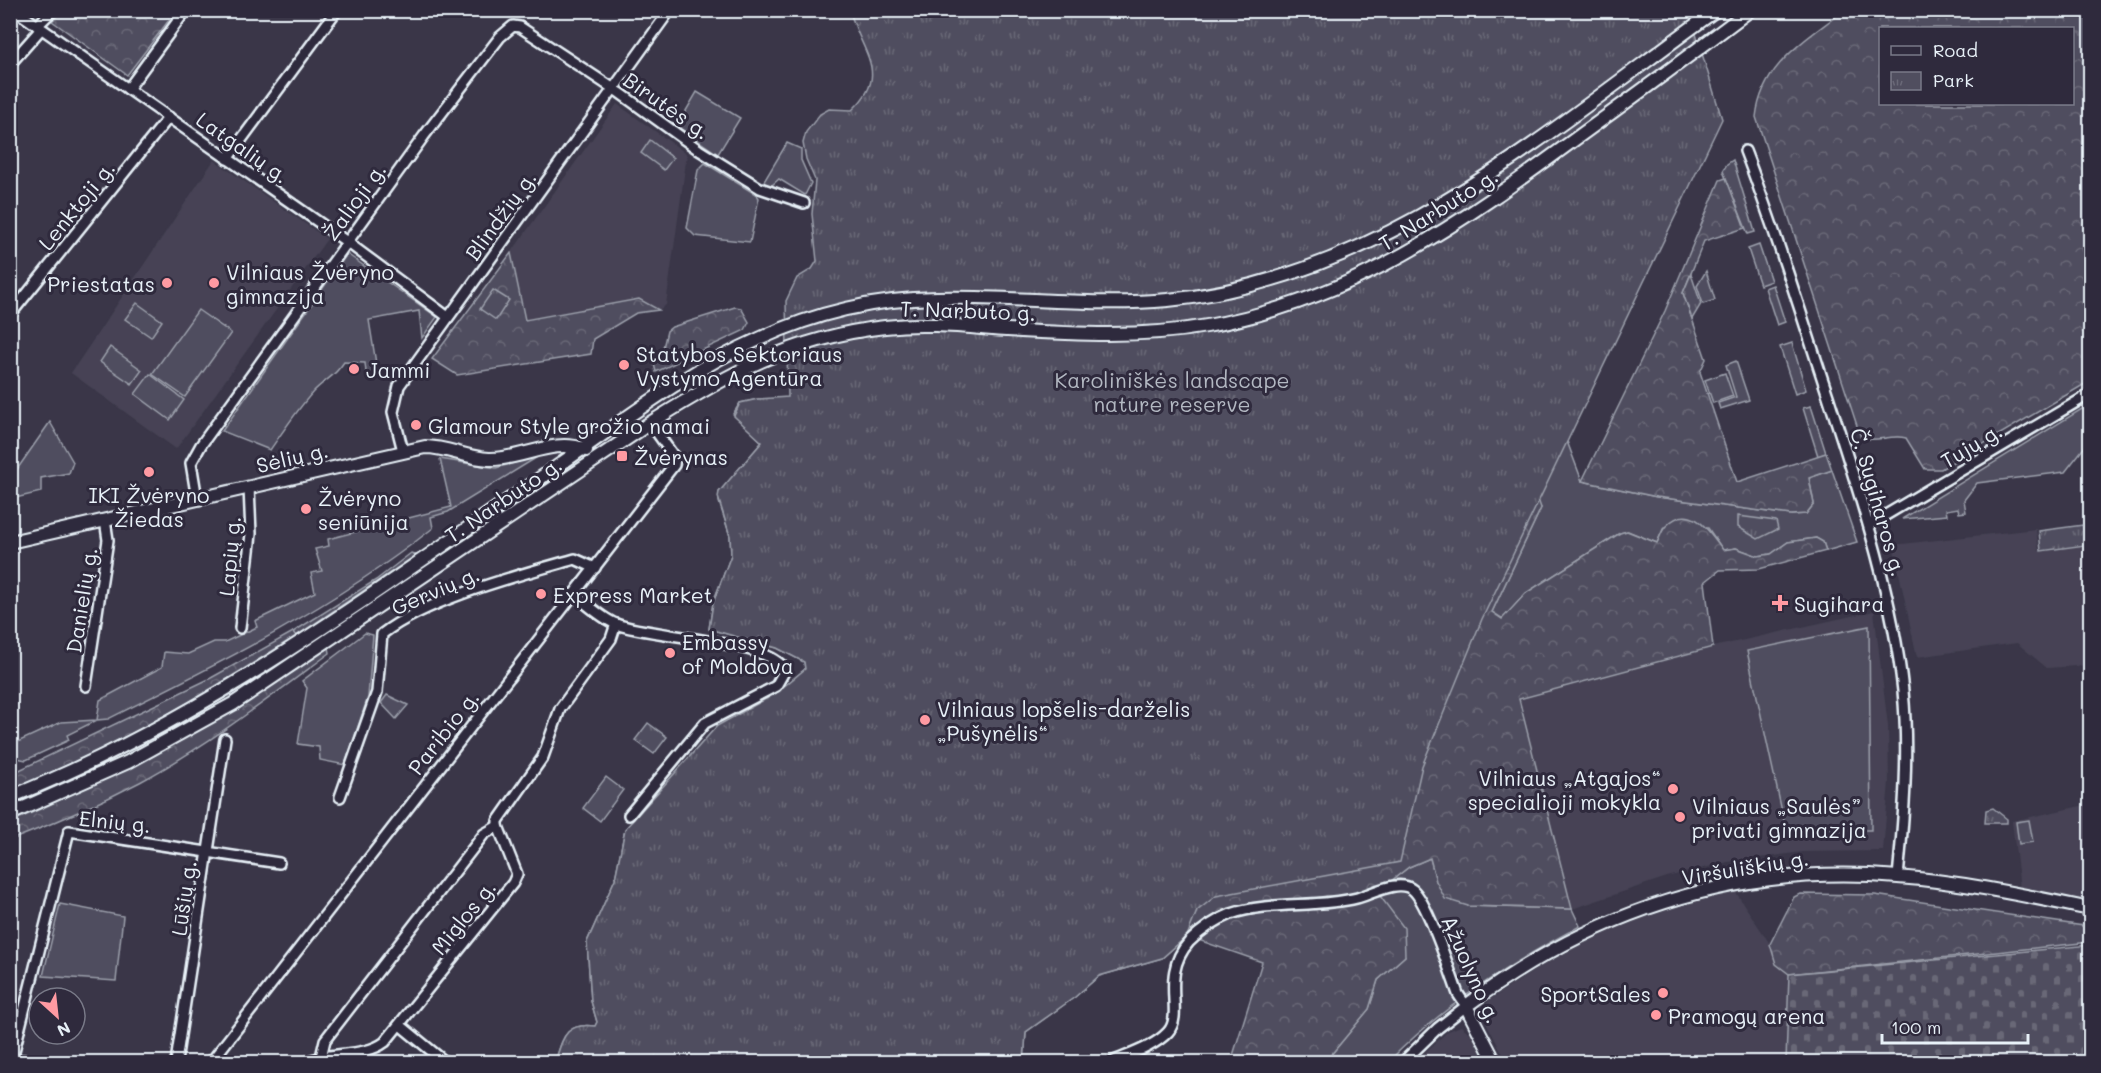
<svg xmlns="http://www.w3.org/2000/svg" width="2101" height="1073" viewBox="0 0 2101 1073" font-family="Mali,sans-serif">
  <defs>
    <pattern id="forest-crowns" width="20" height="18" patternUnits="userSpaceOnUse" patternTransform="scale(1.5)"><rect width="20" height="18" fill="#504e5f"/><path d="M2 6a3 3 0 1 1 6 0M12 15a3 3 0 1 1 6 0" fill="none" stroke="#696877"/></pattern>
    <pattern id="cemetery-stones" width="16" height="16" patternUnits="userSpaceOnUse" patternTransform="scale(1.5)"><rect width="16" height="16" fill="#504e5f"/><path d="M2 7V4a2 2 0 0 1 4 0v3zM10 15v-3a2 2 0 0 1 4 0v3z" fill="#696877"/></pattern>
    <pattern id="park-tufts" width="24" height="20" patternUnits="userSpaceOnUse" patternTransform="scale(1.5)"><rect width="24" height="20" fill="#504e5f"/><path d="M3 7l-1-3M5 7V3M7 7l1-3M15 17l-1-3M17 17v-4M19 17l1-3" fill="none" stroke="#696877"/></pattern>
  </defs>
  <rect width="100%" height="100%" fill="#3a3648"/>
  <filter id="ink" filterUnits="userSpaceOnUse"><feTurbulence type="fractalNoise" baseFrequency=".0167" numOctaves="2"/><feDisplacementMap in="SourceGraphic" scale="12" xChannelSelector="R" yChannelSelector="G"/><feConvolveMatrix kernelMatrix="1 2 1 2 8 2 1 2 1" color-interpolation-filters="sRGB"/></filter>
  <g filter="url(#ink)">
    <g fill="#464354">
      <path d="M617,104L687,154L666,305L659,310L638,299L525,320L511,253Z"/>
      <path d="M214,160L327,239L176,449L71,373Z"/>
      <path d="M2036,529L2039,551L2085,545L2086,553H2090V665L2047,668L2017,643L1917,657L1893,545Z"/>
      <path d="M1874,611L1888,726L1889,782L1883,851L1803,852L1728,862L1667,877L1572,909L1519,699L1704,649Z"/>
      <path d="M2090,804V901L2020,888L2012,821Z"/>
      <path d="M1735,891L1770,944L1776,964L1789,974L1786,1062H1507L1482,1015V1009L1489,1000L1560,954L1615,927L1677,905Z"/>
      <path d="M1461,1026L1471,1034L1486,1062H1415L1448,1031Z"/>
    </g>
    <g fill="#504e5f" stroke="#9ca0ac" stroke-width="1.5">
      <path d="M697,92L740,118L718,154L677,126Z"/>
      <path d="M650,140L673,158L664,170L641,153Z"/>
      <path d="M787,143L801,149V160L811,183L805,195L779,179L771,186L763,183Z"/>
      <path d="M1733,160L1755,232L1748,234L1723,171L1727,164Z"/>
      <path d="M705,163L757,195L759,198L750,242L695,236L687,228L698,170Z"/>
      <path d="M1759,245L1771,281L1760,285L1748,249Z"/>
      <path d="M347,254L437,317L422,338L419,311L369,320L378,376L366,372L365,363L344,362C334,378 325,379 313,392C297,410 284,430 270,450L222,431Z"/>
      <path d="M1706,271L1715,300L1703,304L1697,286Z"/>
      <path d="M1773,285L1785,322L1777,325L1765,288Z"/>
      <path d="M137,303L162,321L151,337L125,319Z"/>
      <path d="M198,310L231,333L185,397L152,374Z"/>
      <path d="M1792,343L1806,390L1795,394L1780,347Z"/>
      <path d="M110,347L142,370L132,384L100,362Z"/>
      <path d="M1736,361L1749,400L1720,409L1718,403L1736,397L1726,365Z"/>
      <path d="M1725,373L1733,396L1713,403L1705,380Z"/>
      <path d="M150,374L184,400L170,420L135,394Z"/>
      <path d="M794,377L1565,436L1582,481L1657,497L1791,515L1806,514L1814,504L1809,478L1832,470L1857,542L1826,551L1823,542L1816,538L1788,542L1771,554L1758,556L1736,548L1723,550L1708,528L1664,527L1657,543L1628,531L1620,533L1526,593L1503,619L1492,612L1541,508Z"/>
      <path d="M2090,404V440L2065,472L1977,483L1964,500L1966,512L1959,513L1958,508L1946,510L1947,515L1902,519Z"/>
      <path d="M1811,406L1826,453L1818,456L1803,408Z"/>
      <path d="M50,422L73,462L69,473L41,478V492L11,499V478Z"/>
      <path d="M539,456L448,512L431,517L433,528C332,608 223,662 108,719L97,720L67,735L69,740L26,760L17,758L11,761V745L61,722L97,720L100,700L162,667L164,652L188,654L214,642H225L257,627L255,621L315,592L311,573L322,571L315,549L329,546L328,539L451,507L440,459L496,468Z"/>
      <path d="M548,482L550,485L436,561L434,558Z"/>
      <path d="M411,553L416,555L296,636L293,632L376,580Z"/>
      <path d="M349,615L351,619C241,692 132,755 11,808V803C131,750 240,690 349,615Z"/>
      <path d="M1869,626L1871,830H1786L1747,651Z"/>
      <path d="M365,633L373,635L368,697L345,765L320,760L319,747L298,744L307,688L302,681Z"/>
      <path d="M606,777L623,790L600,821L583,808Z"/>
      <path d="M2029,820L2033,842L2019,844L2016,822Z"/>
      <path d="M1430,858L1436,881L1468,906L1572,909L1580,926C1509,964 1444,1005 1388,1062H1325L1369,1009L1378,980L1405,956L1376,892L1409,867Z"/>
      <path d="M60,904L123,916L116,981L43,976Z"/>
    </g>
    <g fill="url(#forest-crowns)" stroke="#9ca0ac" stroke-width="1.5" fill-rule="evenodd">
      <path d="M1844,10L2090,11V381L1941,469H1925L1906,438C1890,434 1877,443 1861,438L1756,117C1762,64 1805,41 1844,10ZM1880,28H2072V104H1880Z"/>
      <path d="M63,11V10L176,11L127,75L52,21Z"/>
      <path d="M1726,178L1745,228L1704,241L1683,293L1706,359L1700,372L1737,482L1826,453L1832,470L1809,478L1814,504L1806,514L1791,515L1657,497L1582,481L1665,311L1720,180Z"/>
      <path d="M511,253L525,320L639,299L659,310L636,313L593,339L591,354L457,375L432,359Z"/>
      <path d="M735,307L741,308L749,322L745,330L656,372L653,360L663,348L667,331L672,327Z"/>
      <path d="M758,399L1535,491L1541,508L1492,612L1502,619L1526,593L1620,533L1627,531L1657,543C1660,537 1662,530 1666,526C1691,500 1710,532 1723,550L1736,548L1758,556L1771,554L1788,542L1816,538L1823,542L1826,551L1759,569L1720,570L1705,582L1713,647L1519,699L1572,909L1468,906L1445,899L1436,881L1430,858L1409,867L1377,892L1404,928L1405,956L1378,980L1369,1009L1325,1062H1231L1262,962L1187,936L1162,958L1099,976L1075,997L1026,1032L1024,1062H555C563,1038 565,1022 595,1026L597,1022L591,1001L587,942L615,879L625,829L717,726L775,694L805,669L804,662L777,648L709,629L713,603L731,555L730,536L719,502V492L762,442L733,414L740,403Z"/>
      <path d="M293,632L296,636C205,694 112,750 11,790V774L211,678Z"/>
      <path d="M329,647L330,653C269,698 207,746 140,782C98,804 55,823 11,840V822C123,774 226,713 329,647Z"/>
      <path d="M1800,894L1875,895L2090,927V942L1789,974L1776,964L1770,944L1794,897Z"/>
    </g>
    <path fill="url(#cemetery-stones)" stroke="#9ca0ac" stroke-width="1.5" d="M2090,945V1062H1786L1789,974Z"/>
    <g fill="url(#park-tufts)" stroke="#9ca0ac" stroke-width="1.5">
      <path d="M850,11H1689L1722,119L1482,619L1422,766L1400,862L1216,896L1197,911L1187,936L1162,958L1099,976L1075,997L1026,1032L1024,1062H555C563,1038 565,1022 595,1026L597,1022L591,1001L587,942L615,879L625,829L717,726L775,694L805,669L804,662L777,648L709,629L713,603L731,555L730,536L718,497L719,492L762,442L734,416L740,403L758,399L788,397L786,301L797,278L812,269L817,261L812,214L815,180L806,159L803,143L806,132L820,114L829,109L852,110C892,74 860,51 850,11Z"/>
      <path d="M1691,274L1701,304L1692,319L1683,293Z"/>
      <path d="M493,290L509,300L496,320L480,309Z"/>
      <path d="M1738,516L1776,521L1778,529L1758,539L1738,527Z"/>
      <path d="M2083,525L2085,533H2090V553H2086L2085,545L2041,551L2039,531Z"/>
      <path d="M387,695L408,705L396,719L381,703Z"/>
      <path d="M648,723L667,737L654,754L635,740Z"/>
      <path d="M1993,808L2007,819V823H1985L1986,810Z"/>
    </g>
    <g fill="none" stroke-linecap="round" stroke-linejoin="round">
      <defs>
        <g id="minor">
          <path d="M15,10L347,242L448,317"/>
          <path d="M37,26L53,10"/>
          <path d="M10,64L41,29"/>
          <path d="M128,89L186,10"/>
          <path d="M1745,151C1776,231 1801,314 1828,396C1859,493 1892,589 1903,691C1909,752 1904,815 1898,877"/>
          <path d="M227,159L337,10"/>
          <path d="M10,315L169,117"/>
          <path d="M403,451L393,412L399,386L670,10"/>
          <path d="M197,499L191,463L201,445L424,136L500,37L513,26L520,27L620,93L699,150L760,188L804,203"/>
          <path d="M1869,525L2090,394"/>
          <path d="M574,594C587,604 601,618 616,624C649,637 770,640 785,670L776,686L705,723L629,815"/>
          <path d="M240,628L251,534L249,487"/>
          <path d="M86,686L108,540L105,520"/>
          <path d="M340,797L377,692L382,634C427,599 519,575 575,559L595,568"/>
          <path d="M400,1025L445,1062"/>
          <path d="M321,1057L325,1040L484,834L498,826"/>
          <path d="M10,1059L47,1062"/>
          <path d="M12,1059L69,831L279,863"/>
          <path d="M176,1062L225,739"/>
          <path d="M211,1062L674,465L675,458L650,423"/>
          <path d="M306,1062C330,1051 364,1058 385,1042L513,883L517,874L498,826V821L543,757L560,709L611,639L616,624"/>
          <path d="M1112,1062C1130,1054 1154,1047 1168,1032C1185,1013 1159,976 1189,942C1200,931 1216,920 1231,914C1268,901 1317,908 1357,898C1372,894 1399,878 1413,890C1428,903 1450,972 1458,994L1466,1006L1438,1028L1403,1062"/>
        </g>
        <g id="major">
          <path d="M10,542L425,447C447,447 467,458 489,459C522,460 553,437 586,450"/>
          <path d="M10,797C209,719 380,587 555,468C620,423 686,371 759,339C815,313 875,299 937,298C1014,296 1091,307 1168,300C1383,279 1548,131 1716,10"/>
          <path d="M10,814L128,762L233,704L650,423C726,375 793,337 885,327C925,322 966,327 1006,330C1074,334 1140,338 1207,326C1354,300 1461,223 1578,137C1636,95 1693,53 1750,10"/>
          <path d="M1495,1062L1466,1006C1594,911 1738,863 1898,877C1963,882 2027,896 2090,909"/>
        </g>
      </defs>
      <use href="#minor" stroke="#e8f1f8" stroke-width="14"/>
      <use href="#major" stroke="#e8f1f8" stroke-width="16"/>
      <use href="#minor" stroke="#2f2a3d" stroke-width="9"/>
      <use href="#major" stroke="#2f2a3d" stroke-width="12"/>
    </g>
  </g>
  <g fill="#ff9aa2" stroke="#2f2a3d" stroke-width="2">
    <circle cx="167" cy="283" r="6"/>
    <circle cx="214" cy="283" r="6"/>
    <circle cx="624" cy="365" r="6"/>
    <circle cx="354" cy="369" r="6"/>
    <circle cx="416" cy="425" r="6"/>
    <rect x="616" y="450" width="12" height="12" rx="3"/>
    <circle cx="149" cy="472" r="6"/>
    <circle cx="306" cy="509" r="6"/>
    <circle cx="541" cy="594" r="6"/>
    <path d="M1777 594h6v6h6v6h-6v6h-6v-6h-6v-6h6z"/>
    <circle cx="670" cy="653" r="6"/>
    <circle cx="925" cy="720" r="6"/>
    <circle cx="1673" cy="789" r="6"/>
    <circle cx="1680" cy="817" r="6"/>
    <circle cx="1663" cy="993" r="6"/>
    <circle cx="1656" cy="1015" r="6"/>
  </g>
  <g text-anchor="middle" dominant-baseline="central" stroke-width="6" stroke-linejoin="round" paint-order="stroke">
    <g font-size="21" fill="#e8f1f8" stroke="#2f2a3d">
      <text transform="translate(667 105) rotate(35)">Birutės g.</text>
      <text transform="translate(243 147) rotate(35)">Latgalių g.</text>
      <text transform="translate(354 201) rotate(-54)">Žalioji g.</text>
      <text transform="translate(76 205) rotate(-51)">Lenktoji g.</text>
      <text transform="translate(1438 209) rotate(-32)">T. Narbuto g.</text>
      <text transform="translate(500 215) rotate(-54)">Blindžių g.</text>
      <text transform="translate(968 310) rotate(2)">T. Narbuto g.</text>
      <text transform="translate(1971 445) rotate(-31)">Tujų g.</text>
      <text transform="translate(292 457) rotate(-13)">Sėlių g.</text>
      <text transform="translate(503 499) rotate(-34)">T. Narbuto g.</text>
      <text transform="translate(1879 502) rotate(74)">Č. Sugiharos g.</text>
      <text transform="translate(229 556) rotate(-85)">Lapių g.</text>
      <text transform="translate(435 590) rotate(-23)">Gervių g.</text>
      <text transform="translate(81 600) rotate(-81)">Danielių g.</text>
      <text transform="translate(443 732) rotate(-52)">Paribio g.</text>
      <text transform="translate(115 821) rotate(6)">Elnių g.</text>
      <text transform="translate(1745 867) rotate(-9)">Viršuliškių g.</text>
      <text transform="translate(183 898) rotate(-82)">Lūšių g.</text>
      <text transform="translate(463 917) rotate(-51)">Miglos g.</text>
      <text transform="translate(1472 969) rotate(66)">Ąžuolyno g.</text>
    </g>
    <g font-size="21" fill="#e8f1f8" stroke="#2f2a3d" text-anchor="start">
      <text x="226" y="271">Vilniaus Žvėryno<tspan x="226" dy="24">gimnazija</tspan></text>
      <text x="155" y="283" text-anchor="end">Priestatas</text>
      <text x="636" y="353">Statybos Sektoriaus<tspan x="636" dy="24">Vystymo Agentūra</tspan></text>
      <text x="366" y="369">Jammi</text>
      <text x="428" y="425">Glamour Style grožio namai</text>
      <text x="634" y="456">Žvėrynas</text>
      <text x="149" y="494" text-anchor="middle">IKI Žvėryno<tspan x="149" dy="24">Žiedas</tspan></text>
      <text x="318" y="497">Žvėryno<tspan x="318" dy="24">seniūnija</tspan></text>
      <text x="553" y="594">Express Market</text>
      <text x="1794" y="603">Sugihara</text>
      <text x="682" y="641">Embassy<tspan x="682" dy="24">of Moldova</tspan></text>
      <text x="937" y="708">Vilniaus lopšelis-darželis<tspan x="937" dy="24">„Pušynėlis“</tspan></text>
      <text x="1661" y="777" text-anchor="end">Vilniaus „Atgajos“<tspan x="1661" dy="24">specialioji mokykla</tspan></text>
      <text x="1692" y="805">Vilniaus „Saulės”<tspan x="1692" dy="24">privati gimnazija</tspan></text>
      <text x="1651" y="993" text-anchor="end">SportSales</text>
      <text x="1668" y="1015">Pramogų arena</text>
    </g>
    <g font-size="21" fill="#b3b8c2" stroke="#2f2a3d">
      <text x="1172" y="379">Karoliniškės landscape<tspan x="1172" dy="24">nature reserve</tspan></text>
    </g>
  </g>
  <rect width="2101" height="1073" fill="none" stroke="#2f2a3d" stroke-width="36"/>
  <rect x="18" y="18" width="2065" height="1037" fill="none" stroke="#e8f1f8" stroke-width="2" filter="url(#ink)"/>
  <rect x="1879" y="27" width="195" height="78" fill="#2f2a3d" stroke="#797a88" stroke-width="1.5"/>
  <rect x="1891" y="46" width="30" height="9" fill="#2f2a3d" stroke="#797a88" stroke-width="1.5"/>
  <text x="1933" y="57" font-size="18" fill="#e8f1f8">Road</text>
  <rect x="1891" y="72" width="30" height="18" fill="url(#park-tufts)" stroke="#797a88" stroke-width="1.5"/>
  <text x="1933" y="87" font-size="18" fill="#e8f1f8">Park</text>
  <g transform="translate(57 1016) rotate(153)"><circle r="28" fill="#2f2a3d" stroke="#797a88" stroke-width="1.5"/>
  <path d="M0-4.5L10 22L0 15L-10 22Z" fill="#ff9aa2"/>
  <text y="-9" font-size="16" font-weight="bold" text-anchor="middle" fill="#e8f1f8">N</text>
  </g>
  <path d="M1882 1034v9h146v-9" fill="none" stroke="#e8f1f8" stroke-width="3"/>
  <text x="1891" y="1034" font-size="18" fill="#e8f1f8" stroke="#2f2a3d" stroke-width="4.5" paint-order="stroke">100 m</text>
</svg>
